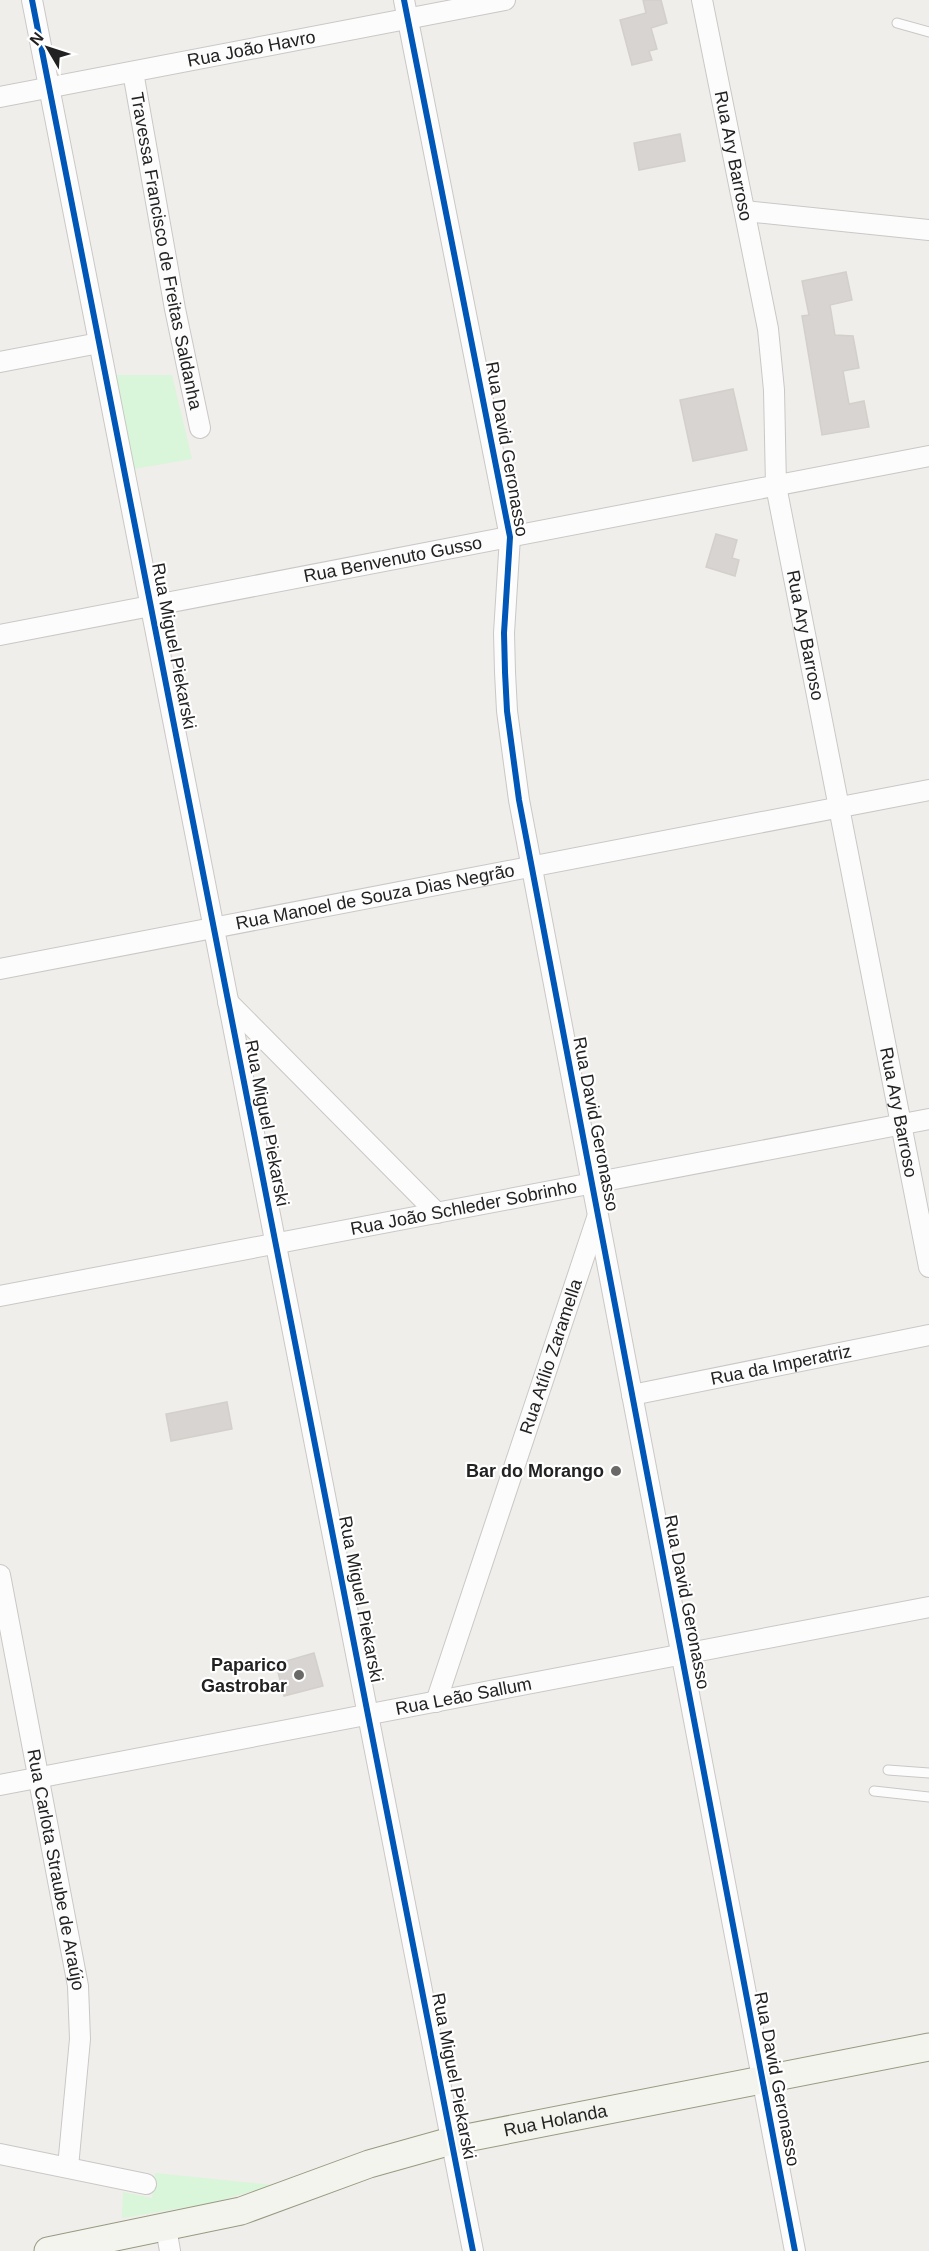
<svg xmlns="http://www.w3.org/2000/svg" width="929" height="2251" viewBox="0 0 929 2251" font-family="Helvetica,sans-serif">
  <rect width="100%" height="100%" fill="#f0eeea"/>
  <g fill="#d9f5da">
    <path d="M100,375H172L192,459L122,471Z"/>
    <path d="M155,2173L273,2185L211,2203L122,2218L123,2192L152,2198Z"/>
  </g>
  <g fill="#d7d4d1" stroke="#d3d0cb" stroke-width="1.5">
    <path d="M643,0H661L667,23L651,28L657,49L649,51L652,60L632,65L620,20L646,13Z"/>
    <path d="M680,134L685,161L639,170L634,143Z"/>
    <path d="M846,272L852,300L830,305L835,335L853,336L859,368L843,371L849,404L864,401L869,427L822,435L802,316L809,315L802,281Z"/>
    <path d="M733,389L747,450L693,461L680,400Z"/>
    <path d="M716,534L737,540L732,558L739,560L735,576L706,567Z"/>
    <path d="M227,1402L232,1429L171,1441L166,1414Z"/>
    <path d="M314,1653L323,1686L284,1696L276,1664Z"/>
  </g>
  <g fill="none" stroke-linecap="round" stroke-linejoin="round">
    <defs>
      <g id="lane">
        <path d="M897,23L929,32"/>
        <path d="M888,1770L929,1773"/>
        <path d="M874,1791L929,1797"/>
      </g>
      <g id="street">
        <path d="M32,0L473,2251"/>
        <path d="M404,0L510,537L504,633L505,672L507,711L519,800L795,2251"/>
        <path id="s1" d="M702,0L768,329L774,390L776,486L929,1267"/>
        <path id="s2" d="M133,72L175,309L200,428"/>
        <path id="s3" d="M0,97L505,0"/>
        <path d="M745,211L929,230"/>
        <path d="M0,362L99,343"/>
        <path id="s4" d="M0,635L929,456"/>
        <path id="s5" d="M0,969L929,790"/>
        <path d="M228,1002L437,1213"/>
        <path id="s6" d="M0,1296L929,1119"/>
        <path id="s7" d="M632,1395L929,1335"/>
        <path id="s8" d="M0,1575L78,1986L80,2039L68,2167"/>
        <path id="s9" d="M436,1702L597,1218"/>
        <path id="s10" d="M0,1785L929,1607"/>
        <path d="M0,2154L146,2184"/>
        <path d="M166,2228L170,2251"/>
      </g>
      <g id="secondary">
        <path id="s11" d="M48,2251L241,2211L369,2164L451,2141L929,2047"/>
      </g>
    </defs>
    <use href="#lane" stroke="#c9c8c6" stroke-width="11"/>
    <use href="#street" stroke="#c9c8c6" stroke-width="22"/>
    <use href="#secondary" stroke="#989a81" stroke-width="29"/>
    <use href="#lane" stroke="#fdfcfc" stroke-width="9"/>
    <use href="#street" stroke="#fdfcfc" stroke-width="20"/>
    <use href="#secondary" stroke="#f3f4ed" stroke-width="27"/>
    <defs>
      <g id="cycleway">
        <path d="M32,0L473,2251"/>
        <path d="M404,0L510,537L504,633L505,672L507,711L519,800L795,2251"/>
      </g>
    </defs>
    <use href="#cycleway" stroke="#fff" stroke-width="10"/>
    <use href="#cycleway" stroke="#0057b8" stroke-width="6"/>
  </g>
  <g fill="#6a6968" stroke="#fff" stroke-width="2">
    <circle cx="616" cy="1471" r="6"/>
    <circle cx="299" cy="1675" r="6"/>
  </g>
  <g text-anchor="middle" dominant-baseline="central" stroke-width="4.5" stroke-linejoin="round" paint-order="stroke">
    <g font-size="18" fill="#222" stroke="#fff">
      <text stroke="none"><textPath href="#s3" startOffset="256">Rua João Havro</textPath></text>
      <text stroke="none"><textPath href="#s1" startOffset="159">Rua Ary Barroso</textPath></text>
      <text stroke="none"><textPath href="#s2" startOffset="182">Travessa Francisco de Freitas Saldanha</textPath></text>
      <text transform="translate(507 449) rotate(80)">Rua David Geronasso</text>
      <text stroke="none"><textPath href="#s4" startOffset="400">Rua Benvenuto Gusso</textPath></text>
      <text stroke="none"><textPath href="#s1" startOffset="645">Rua Ary Barroso</textPath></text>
      <text transform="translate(174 646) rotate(79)">Rua Miguel Piekarski</text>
      <text stroke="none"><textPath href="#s5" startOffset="382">Rua Manoel de Souza Dias Negrão</textPath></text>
      <text stroke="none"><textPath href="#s1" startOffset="1131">Rua Ary Barroso</textPath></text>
      <text transform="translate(267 1123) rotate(79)">Rua Miguel Piekarski</text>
      <text transform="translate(596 1124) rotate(79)">Rua David Geronasso</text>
      <text stroke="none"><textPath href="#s6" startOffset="472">Rua João Schleder Sobrinho</textPath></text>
      <text stroke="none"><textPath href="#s9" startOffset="364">Rua Atílio Zaramella</textPath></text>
      <text stroke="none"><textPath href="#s7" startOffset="152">Rua da Imperatriz</textPath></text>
      <text transform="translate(361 1599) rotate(79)">Rua Miguel Piekarski</text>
      <text transform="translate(687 1602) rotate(79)">Rua David Geronasso</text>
      <text stroke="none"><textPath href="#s10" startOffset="472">Rua Leão Sallum</textPath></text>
      <text stroke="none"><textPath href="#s8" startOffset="300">Rua Carlota Straube de Araújo</textPath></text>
      <text transform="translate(454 2076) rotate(79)">Rua Miguel Piekarski</text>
      <text transform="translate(777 2079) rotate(79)">Rua David Geronasso</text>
      <text stroke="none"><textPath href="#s11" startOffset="525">Rua Holanda</textPath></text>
    </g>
    <g font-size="18" font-weight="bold" fill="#222" stroke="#fff" text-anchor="end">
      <text x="604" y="1471">Bar do Morango</text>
      <text x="287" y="1665">Paparico<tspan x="287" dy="21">Gastrobar</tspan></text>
    </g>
  </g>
  <g transform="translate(48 48) rotate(309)" stroke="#ffffff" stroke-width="4.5" paint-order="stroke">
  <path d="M0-4.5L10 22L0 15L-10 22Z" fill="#222222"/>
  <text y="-9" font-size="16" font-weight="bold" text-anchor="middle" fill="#222222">N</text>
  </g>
</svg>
